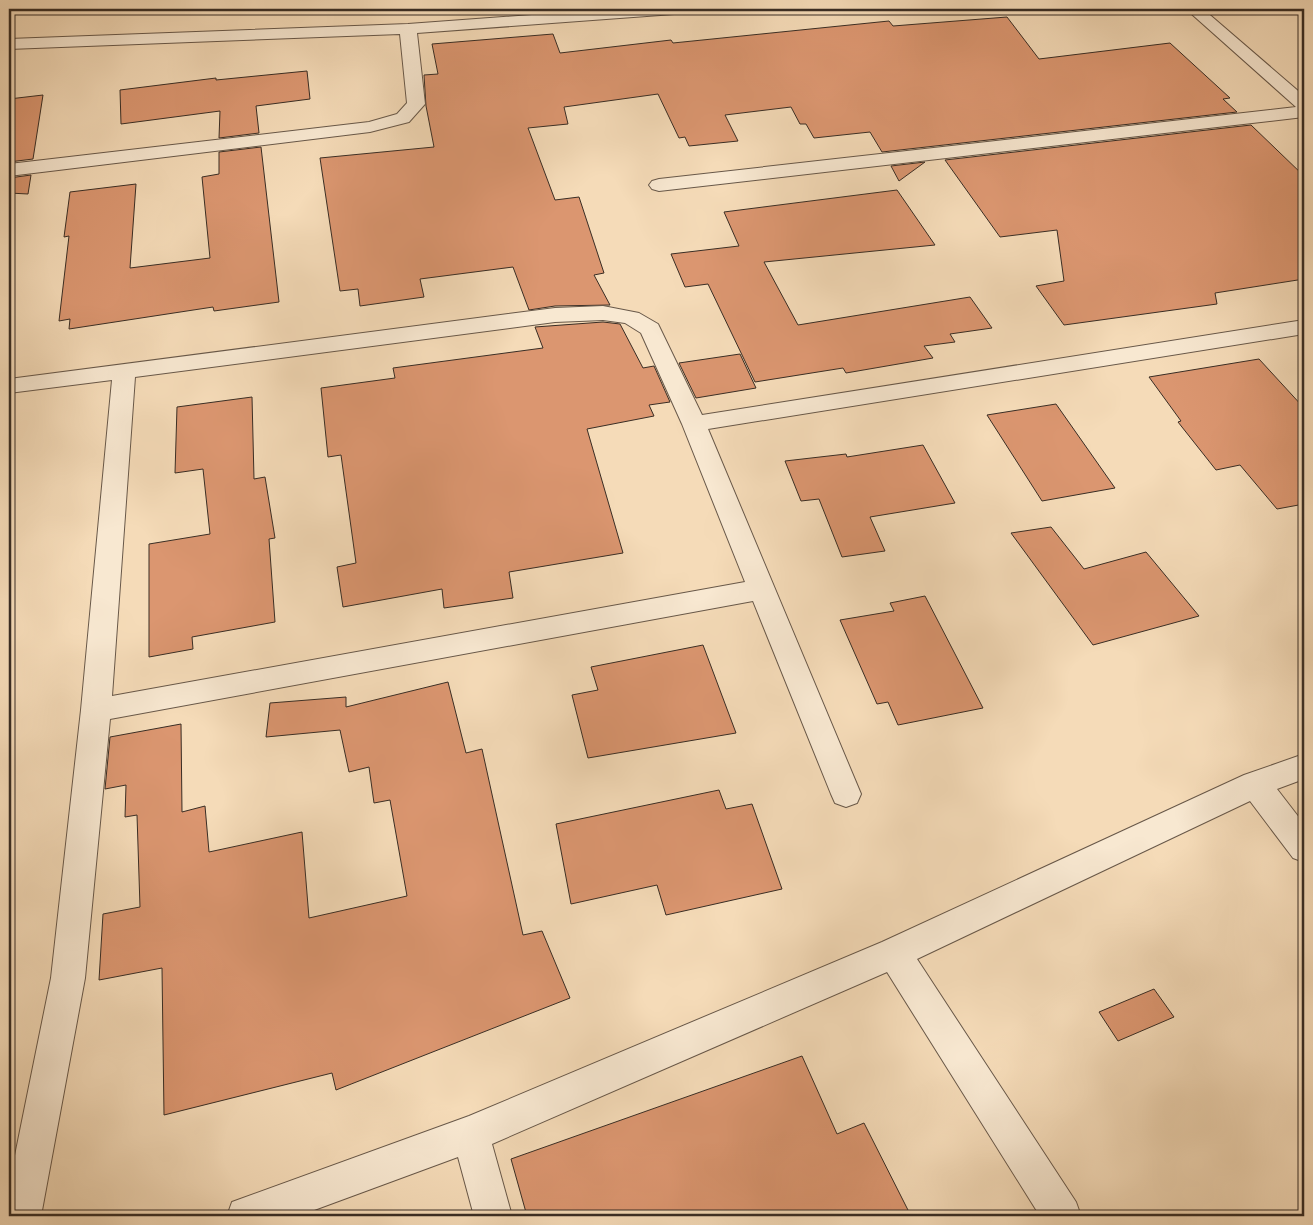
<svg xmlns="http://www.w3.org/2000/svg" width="1313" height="1225" viewBox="0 0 1313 1225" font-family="'Libre Caslon Text',serif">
  <rect width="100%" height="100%" fill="#f5dbb8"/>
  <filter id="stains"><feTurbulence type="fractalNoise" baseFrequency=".004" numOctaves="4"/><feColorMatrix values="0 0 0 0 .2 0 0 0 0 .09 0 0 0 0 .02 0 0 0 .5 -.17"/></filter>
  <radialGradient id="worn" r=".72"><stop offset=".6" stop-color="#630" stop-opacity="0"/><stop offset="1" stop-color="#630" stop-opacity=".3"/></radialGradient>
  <g fill="#db9670" stroke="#392d24">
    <path d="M1007,17L1039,59L1170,43L1230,98L1223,99L1237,112L882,152L870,132L814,138L806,124H800L791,107L725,115L738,141L689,146L685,137L679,138L658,94L564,107L568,124L528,128L555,200L579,197L604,273L594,275L610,305L555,306L529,310L513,267L420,279L424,297L360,306L358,289L340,291L320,158L434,147L426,106L424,75L438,74L432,44L553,34L560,53L671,40L673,43L889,21L893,26Z"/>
    <path d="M307,71L310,99L256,106L259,133L219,138L220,111L121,124L120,90L216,78V80Z"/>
    <path d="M43,95L33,159L9,162V99Z"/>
    <path d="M1251,125L1304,176V279L1215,293L1217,304L1064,325L1036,286L1064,281L1057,230L1000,237L945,160Z"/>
    <path d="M261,147L279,302L214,311L213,307L69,329L70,319L59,321L69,236L64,237L70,192L136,184L130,268L210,258L202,177L219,174V152Z"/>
    <path d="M925,162L899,181L891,166Z"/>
    <path d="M31,175L28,194L9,193V178Z"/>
    <path d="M897,190L935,245L764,262L798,325L970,297L992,328L950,334L955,342L924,346L933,358L846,373L843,368L755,382L708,284L685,287L671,254L739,246L724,212Z"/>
    <path d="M603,322L620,324L643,368L654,366L670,402L649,405L654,416L587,429L623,553L509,572L513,598L444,608L442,589L343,607L337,567L356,563L341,455L328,457L321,388L395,378L393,368L543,348L535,327Z"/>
    <path d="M740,354L756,388L696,398L679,363Z"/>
    <path d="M1259,359L1304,408V504L1277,509L1240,465L1216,470L1178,422L1181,421L1149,377Z"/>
    <path d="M252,397L254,479L265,477L275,538L269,539L275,622L192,637L193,649L149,657V544L210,534L203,469L175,473L177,407Z"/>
    <path d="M1056,404L1115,488L1042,501L987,415Z"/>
    <path d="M923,445L955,503L870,517L885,551L842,557L819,499L801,501L785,461L846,454L847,457Z"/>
    <path d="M1051,527L1084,569L1146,552L1199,616L1093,645L1011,533Z"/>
    <path d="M925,596L983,708L898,725L888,702L877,704L840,620L894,611L890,603Z"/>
    <path d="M703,645L736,733L588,758L572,695L598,690L591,667Z"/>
    <path d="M448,682L466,753L482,749L523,935L542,931L570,998L336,1090L332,1073L164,1115L162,968L99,980L103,914L140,907L137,815L125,817L126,785L105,789L110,737L181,724L182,812L205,806L209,852L302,832L309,918L407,896L390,800L374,803L369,767L349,772L340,730L266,737L270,703L346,697V707Z"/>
    <path d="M719,790L726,809L752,804L782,889L666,915L657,885L571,904L556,824Z"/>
    <path d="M1154,989L1174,1017L1118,1041L1099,1012Z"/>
    <path d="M802,1056L837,1134L864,1123L911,1216H527L511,1159Z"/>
  </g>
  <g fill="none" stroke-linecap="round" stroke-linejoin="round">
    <defs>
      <g id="minor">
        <path d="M613,9H682L674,14L417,33L425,104L409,122L370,132L9,176V164L369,122L397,114L407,103L400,34L9,49V39L408,24Z"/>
        <path d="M1186,9H1203L1304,96V117L659,191L652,189L649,185L652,181L659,179L1296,107Z"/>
        <path d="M603,306L639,313L658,324L702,415L1304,320V334L708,429L861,794L857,803L846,807L835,803L831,794L753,601L110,719L85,978L41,1216H9V1185L51,978L81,710L112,380L9,393V379L555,308ZM603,320L625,323L641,333L682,424L745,582L112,696L135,377L555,322Z"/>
        <path d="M1304,754V779L1277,789L1304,824V862L1293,858L1250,801L917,959L1076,1202L1081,1216H1040L887,972L492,1144L512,1216H474L458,1157L298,1216H227L232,1202L469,1116L882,942L1244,775Z"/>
      </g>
    </defs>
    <use href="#minor" stroke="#685849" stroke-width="2"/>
    <use href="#minor" fill="#f8e8d1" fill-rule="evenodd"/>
  </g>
  <rect width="1313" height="1225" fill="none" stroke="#f5dbb8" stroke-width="30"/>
  <rect x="10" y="10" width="1293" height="1205" fill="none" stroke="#392d24" stroke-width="2.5"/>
  <rect x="15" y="15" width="1283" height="1195" fill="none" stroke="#392d24"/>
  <rect width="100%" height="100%" filter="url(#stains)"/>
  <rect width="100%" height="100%" fill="url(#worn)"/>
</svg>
